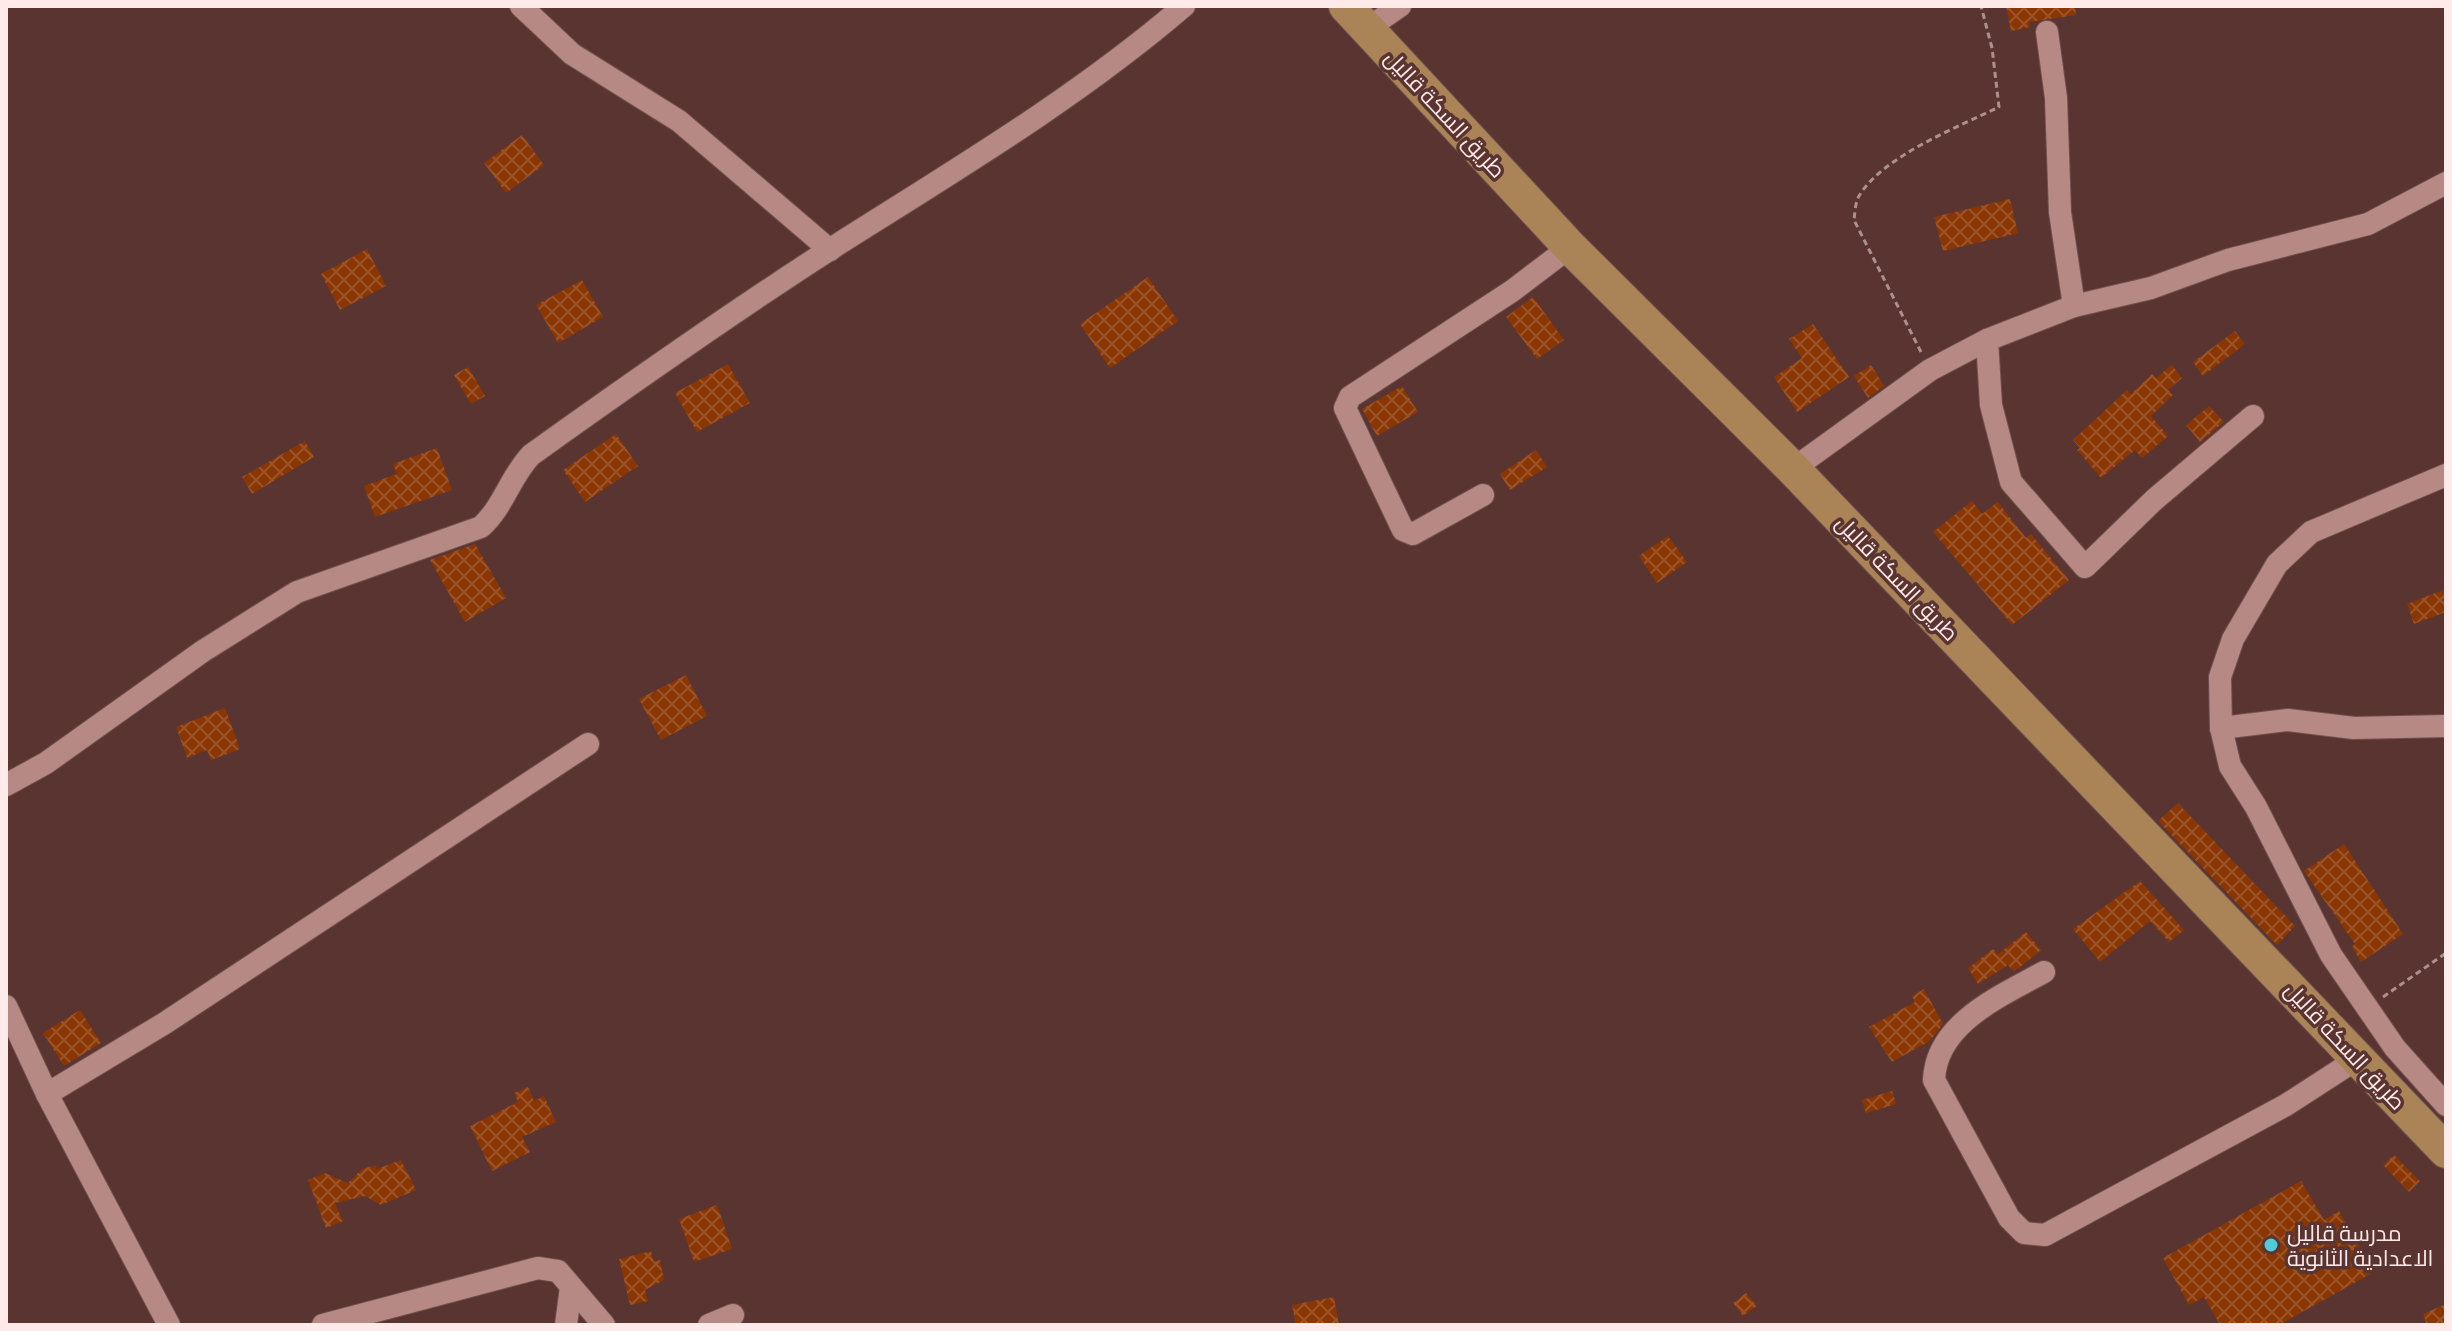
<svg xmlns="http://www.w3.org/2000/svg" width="2452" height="1331" viewBox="0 0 2452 1331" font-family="Barlow,Cairo,sans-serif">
  <defs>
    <pattern id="building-cross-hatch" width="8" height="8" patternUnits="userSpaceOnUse" patternTransform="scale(2)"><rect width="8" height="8" fill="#893602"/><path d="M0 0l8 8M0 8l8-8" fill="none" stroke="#9b5327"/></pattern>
  </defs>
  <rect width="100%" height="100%" fill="#5a3431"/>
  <g fill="url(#building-cross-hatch)">
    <path d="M2006,6H2075L2076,15L2029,22L2030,27L2011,31Z"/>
    <path d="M522,135L544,165L506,193L484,163Z"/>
    <path d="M2010,199L2018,233L1943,251L1934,217Z"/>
    <path d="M367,249L386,286L340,310L321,274Z"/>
    <path d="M1148,277L1178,321L1110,368L1080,324Z"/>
    <path d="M582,280L603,317L558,343L536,305Z"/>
    <path d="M1533,297L1564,340L1537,359L1506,317Z"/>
    <path d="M1813,324L1849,377L1797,412L1774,377L1802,358L1789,339Z"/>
    <path d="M2235,331L2245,344L2203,376L2193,362Z"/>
    <path d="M728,364L750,403L697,432L675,393Z"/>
    <path d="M1871,365L1884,386L1868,398L1854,376Z"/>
    <path d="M2172,365L2182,378L2168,390L2173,395L2151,416L2168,436L2142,458L2135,450L2101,478L2077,450L2080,448L2073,440L2127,390L2131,394L2152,374L2156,378Z"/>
    <path d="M468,367L485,396L471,404L454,375Z"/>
    <path d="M1402,386L1418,412L1377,436L1362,409Z"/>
    <path d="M2209,406L2224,422L2200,442L2186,425Z"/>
    <path d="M616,434L638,466L585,502L563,470Z"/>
    <path d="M305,441L314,457L252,494L242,477Z"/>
    <path d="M437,448L452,490L375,517L364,486L397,474L393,464Z"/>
    <path d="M1536,450L1547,467L1510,490L1500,474Z"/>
    <path d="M1972,501L1982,514L1998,502L2026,538L2031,534L2069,580L2012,625L1933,532Z"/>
    <path d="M1668,536L1687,562L1657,583L1639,556Z"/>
    <path d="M475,544L506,598L465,622L430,560Z"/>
    <path d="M2446,589V612L2414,624L2407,604Z"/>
    <path d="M686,675L707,716L661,740L639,699Z"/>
    <path d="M225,708L240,749L211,760L207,750L187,758L176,727Z"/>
    <path d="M2178,803L2295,926L2277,945L2158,821Z"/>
    <path d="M2344,844L2403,934L2361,962L2352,947L2355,944L2304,871Z"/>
    <path d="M2140,881L2184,930L2169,942L2150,921L2100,962L2073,929Z"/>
    <path d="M2026,932L2041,950L2014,972L2008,965L1978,984L1968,968L1993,949L1998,954Z"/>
    <path d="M1924,989L1943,1024L1930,1041L1892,1062L1869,1027L1915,1002L1912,996Z"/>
    <path d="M80,1010L101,1043L64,1066L43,1033Z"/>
    <path d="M528,1087L534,1101L544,1096L556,1122L522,1137L530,1152L492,1171L470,1126L518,1102L514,1093Z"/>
    <path d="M1892,1091L1896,1104L1866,1113L1862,1100Z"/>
    <path d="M2394,1155L2420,1181L2409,1192L2383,1165Z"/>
    <path d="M401,1160L416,1190L381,1205L365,1196L335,1203L343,1221L326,1228L308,1180L325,1173L348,1183L362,1169L376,1165L377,1169Z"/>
    <path d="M2301,1181L2324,1220L2339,1211L2374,1272L2279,1325H2220L2204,1297L2189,1305L2163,1258Z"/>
    <path d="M717,1205L732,1249L694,1262L679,1219Z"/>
    <path d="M651,1251L654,1262L660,1260L664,1280L645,1290L648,1301L630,1305L619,1259Z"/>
    <path d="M1746,1293L1757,1306L1743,1316L1733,1303Z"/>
    <path d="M1334,1297L1339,1325H1296L1292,1305Z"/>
    <path d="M2446,1304V1325H2427L2423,1314Z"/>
  </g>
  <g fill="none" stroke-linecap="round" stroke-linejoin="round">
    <defs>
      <g id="minor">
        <path d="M521,6L572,54L679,121L830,250"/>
        <path d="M1367,29L1400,6"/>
        <path d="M2047,32L2056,98L2060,212L2074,306"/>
        <path d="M1987,340L1991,405L2011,482L2085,567L2154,500L2253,416"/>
        <path d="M1793,469L1930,370L1987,340L2074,306L2151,288L2228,260L2368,224L2446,183"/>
        <path d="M2446,475L2311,532L2277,564L2233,639L2220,677L2221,728L2230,766L2256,807L2331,955L2395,1048L2446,1105"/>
        <path d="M1483,495L1413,534L1403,530L1345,408L1350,397L1512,291L1570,247"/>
        <path d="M2221,728L2288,720L2354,728L2446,726"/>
        <path d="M6,785L46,763L203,651L297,592L481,527C504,506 510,477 531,455C633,382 735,310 840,243C957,169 1078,97 1184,6"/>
        <path d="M2044,972C2001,996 1936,1023 1934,1080L2009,1218L2024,1233L2045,1235L2286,1105L2357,1059"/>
        <path d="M6,1006L47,1094L169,1325"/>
        <path d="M47,1094L165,1023L588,744"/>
        <path d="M323,1325L538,1268L558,1271L604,1325"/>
        <path d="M566,1325L571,1287"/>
        <path d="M709,1325L733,1315"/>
      </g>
      <path id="primary" d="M1346,6L1570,247L1793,469L2446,1151"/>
    </defs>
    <use href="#minor" stroke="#70514f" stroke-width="24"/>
    <use href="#primary" stroke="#70514f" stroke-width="36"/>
    <g stroke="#ad908e" stroke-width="3" stroke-dasharray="6 4" stroke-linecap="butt">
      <path d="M1921,352L1854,220C1855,213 1855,203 1859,196C1883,156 1958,127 1999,107L1992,48L1981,6"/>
      <path d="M2383,997L2446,953"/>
    </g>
    <use href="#minor" stroke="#b68984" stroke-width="22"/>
    <use href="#primary" stroke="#aa8457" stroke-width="34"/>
  </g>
  <circle fill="#52cbd8" stroke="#5a3431" stroke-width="3" cx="2271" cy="1245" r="8"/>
  <g text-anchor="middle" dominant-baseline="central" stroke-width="7" stroke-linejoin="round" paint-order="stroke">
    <g font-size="22" fill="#feeae8" stroke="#5a3431">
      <text transform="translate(1446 113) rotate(47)">طريق السكة قاليل</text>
      <text transform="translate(1898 577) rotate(46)">طريق السكة قاليل</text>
      <text transform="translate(2346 1045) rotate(47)">طريق السكة قاليل</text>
    </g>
    <g font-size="22" fill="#feeae8" stroke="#5a3431" text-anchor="start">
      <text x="2287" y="1232">مدرسة قاليل<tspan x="2287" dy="25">الاعدادية الثانوية</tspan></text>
    </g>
  </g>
  <rect width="2452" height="1331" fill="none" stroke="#feeae8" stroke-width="16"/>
</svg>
